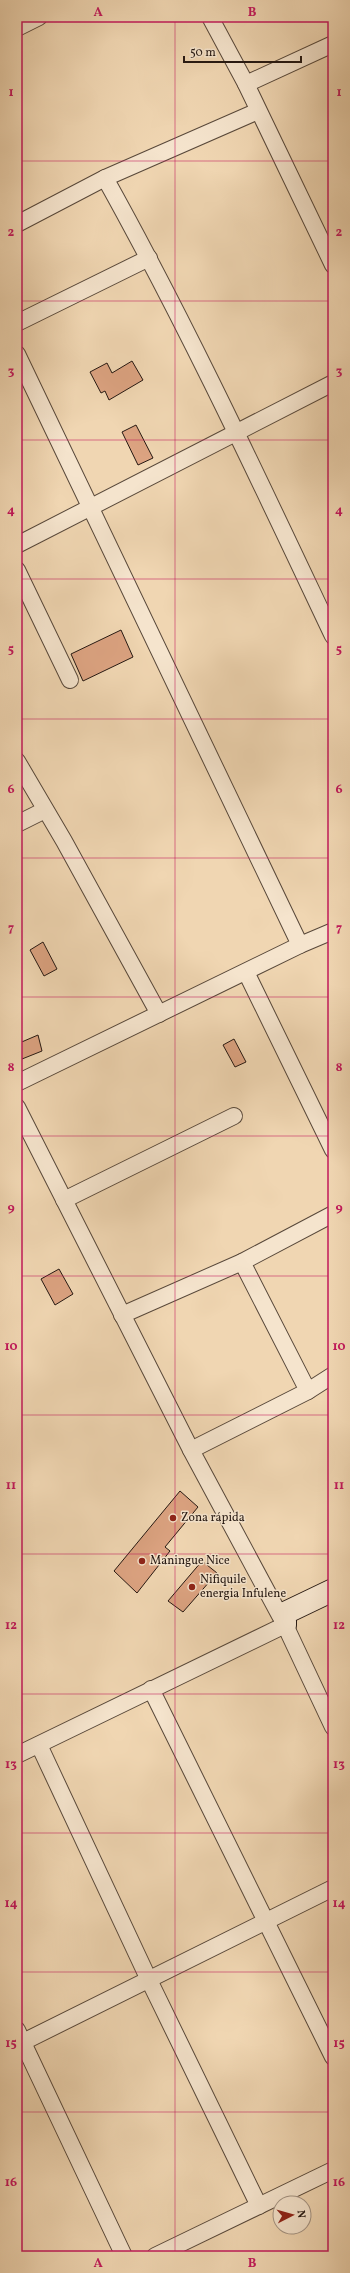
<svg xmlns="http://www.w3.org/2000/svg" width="350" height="2273" viewBox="0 0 350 2273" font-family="Vollkorn,serif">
  <rect width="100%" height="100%" fill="#f0d6b2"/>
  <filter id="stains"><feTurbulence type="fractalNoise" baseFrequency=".005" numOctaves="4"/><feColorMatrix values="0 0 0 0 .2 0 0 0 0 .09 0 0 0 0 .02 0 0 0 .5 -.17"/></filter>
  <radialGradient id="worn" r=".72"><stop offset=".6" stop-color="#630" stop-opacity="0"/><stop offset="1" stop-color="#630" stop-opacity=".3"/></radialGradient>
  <g fill="#dca381" stroke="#251812">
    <path d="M132,361L143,380L109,400L105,391L101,393L90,372L107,363L112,373Z"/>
    <path d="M136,425L153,458L138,465L122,432Z"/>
    <path d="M121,630L133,657L83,681L71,654Z"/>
    <path d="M43,942L57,969L44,976L30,950Z"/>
    <path d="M38,1035L42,1051L22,1059L17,1044Z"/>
    <path d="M234,1039L246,1062L235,1067L223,1045Z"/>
    <path d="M59,1269L73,1294L55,1305L41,1279Z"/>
    <path d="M180,1491L198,1507L165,1547L170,1551L137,1593L114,1571Z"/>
    <path d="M202,1561L217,1573L183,1612L168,1601Z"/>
  </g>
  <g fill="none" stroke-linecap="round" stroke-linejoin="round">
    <defs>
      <g id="street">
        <path d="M210,17L246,84L333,265"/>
        <path d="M17,28L39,17"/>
        <path d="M246,84L333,44"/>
        <path d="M105,178C188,327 260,482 333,636"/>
        <path d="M17,224L105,178L258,111"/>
        <path d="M17,323L149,258"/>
        <path d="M17,354L300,945"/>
        <path d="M17,545L333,383"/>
        <path d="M17,570L70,680"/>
        <path d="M17,761L64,841L159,1014"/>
        <path d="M17,824L45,810"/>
        <path d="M246,972L333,1150"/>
        <path d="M17,1083L300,945L333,931"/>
        <path d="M17,1107L191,1450L285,1625L333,1727"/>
        <path d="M64,1200L234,1116"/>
        <path d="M242,1262L308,1391"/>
        <path d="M122,1315L242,1262L333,1214"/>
        <path d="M191,1450L308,1391L333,1375"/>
        <path d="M151,1689L333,2057"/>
        <path d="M39,1745L149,1980L259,2206"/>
        <path d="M17,1755L285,1625"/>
        <path d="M17,2030L124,2256"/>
        <path d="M17,2045L333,1888"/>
        <path d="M155,2256L333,2170"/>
      </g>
      <path id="secondary" d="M285,1625V1613L333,1590"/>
    </defs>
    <use href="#street" stroke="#58483a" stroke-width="18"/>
    <use href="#secondary" stroke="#251812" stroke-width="24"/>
    <use href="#street" stroke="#f5e4cd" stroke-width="16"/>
    <use href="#secondary" stroke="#f5e4cd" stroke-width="22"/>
  </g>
  <path fill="none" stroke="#c2185b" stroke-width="1" stroke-opacity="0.55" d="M175,17V2256M17,161H333M17,301H333M17,440H333M17,579H333M17,719H333M17,858H333M17,997H333M17,1136H333M17,1276H333M17,1415H333M17,1554H333M17,1694H333M17,1833H333M17,1972H333M17,2112H333"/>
  <g fill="#8f2418" stroke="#f5e4cd" stroke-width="1.5">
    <circle cx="173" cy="1518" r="4"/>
    <circle cx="142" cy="1561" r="4"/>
    <circle cx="192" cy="1587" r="4"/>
  </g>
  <g text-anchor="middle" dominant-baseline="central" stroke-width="3" stroke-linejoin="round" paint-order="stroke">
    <g font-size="12" fill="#251812" stroke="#f5e4cd" text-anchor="start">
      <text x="181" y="1518">Zona rápida</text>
      <text x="150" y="1561">Maningue Nice</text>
      <text x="200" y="1580">Nifiquile<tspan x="200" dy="14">energia Infulene</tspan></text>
    </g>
  </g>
  <rect width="350" height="2273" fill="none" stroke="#f0d6b2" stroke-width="44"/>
  <g transform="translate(292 2215) rotate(84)"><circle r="19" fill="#f5e4cd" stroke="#a29282"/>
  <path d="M0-3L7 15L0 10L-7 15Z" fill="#8f2418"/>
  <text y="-6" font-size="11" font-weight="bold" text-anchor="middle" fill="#251812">N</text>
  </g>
  <path d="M184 56v6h117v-6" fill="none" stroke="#251812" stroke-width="2"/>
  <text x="190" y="56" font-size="12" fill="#251812" stroke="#f5e4cd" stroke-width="3" paint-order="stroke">50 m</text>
  <rect x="22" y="22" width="306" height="2229" fill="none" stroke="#c2185b" stroke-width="1.5"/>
  <g font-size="13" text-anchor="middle" font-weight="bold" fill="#c2185b">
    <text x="98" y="16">A</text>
    <text x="252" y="16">B</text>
    <text x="11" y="96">1</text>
    <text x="339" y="96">1</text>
    <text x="11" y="236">2</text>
    <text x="339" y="236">2</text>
    <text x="11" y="375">3</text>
    <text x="339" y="375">3</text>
    <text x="11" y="514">4</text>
    <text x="339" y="514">4</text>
    <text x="11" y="653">5</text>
    <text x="339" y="653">5</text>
    <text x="11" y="793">6</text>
    <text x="339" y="793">6</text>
    <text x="11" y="932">7</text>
    <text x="339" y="932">7</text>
    <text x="11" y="1071">8</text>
    <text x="339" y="1071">8</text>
    <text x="11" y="1211">9</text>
    <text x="339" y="1211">9</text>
    <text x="11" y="1350">10</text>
    <text x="339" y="1350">10</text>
    <text x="11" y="1489">11</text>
    <text x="339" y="1489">11</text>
    <text x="11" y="1629">12</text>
    <text x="339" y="1629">12</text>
    <text x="11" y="1768">13</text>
    <text x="339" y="1768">13</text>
    <text x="11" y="1907">14</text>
    <text x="339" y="1907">14</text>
    <text x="11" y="2047">15</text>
    <text x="339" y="2047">15</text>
    <text x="11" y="2186">16</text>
    <text x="339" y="2186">16</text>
    <text x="98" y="2267">A</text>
    <text x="252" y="2267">B</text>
  </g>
  <rect width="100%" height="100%" filter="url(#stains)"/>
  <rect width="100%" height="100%" fill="url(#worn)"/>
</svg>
